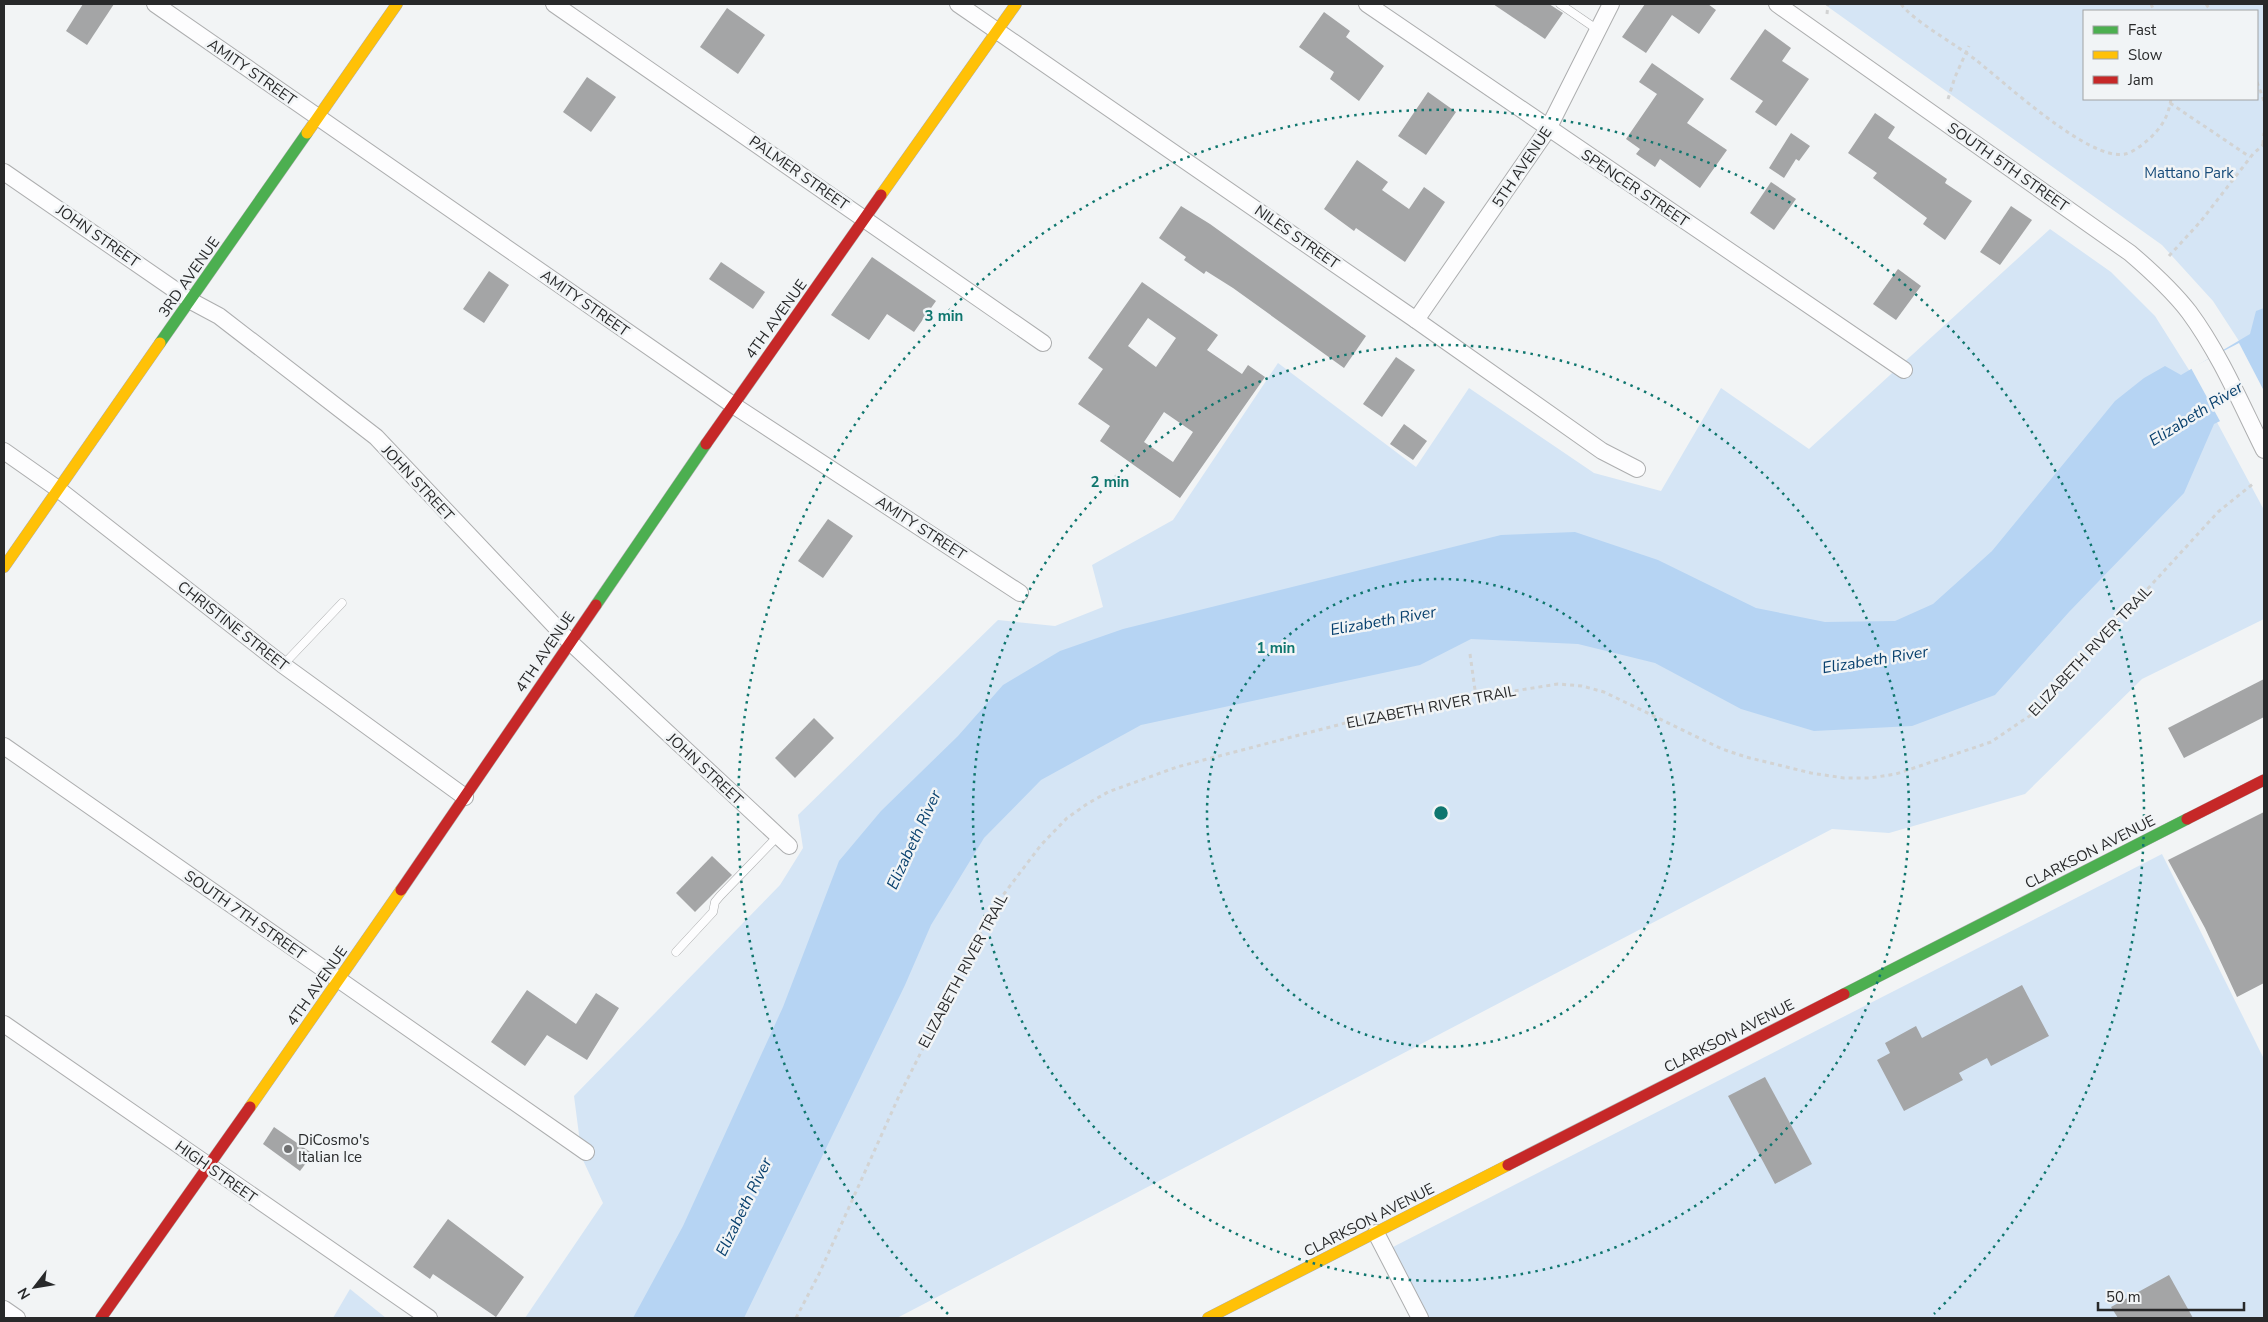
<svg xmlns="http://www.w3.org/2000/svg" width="2268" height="1322" viewBox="0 0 2268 1322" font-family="'Nunito Sans',sans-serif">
  <rect width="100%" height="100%" fill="#f2f4f5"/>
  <g fill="#d5e5f5" fill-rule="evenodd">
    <path d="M1824,4H2264V392L2239,341L2213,301L2162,245ZM2084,11H2257V99H2084Z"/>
    <path d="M2050,229L2111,272L2155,316L2189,370L2264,510V619L2142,679L2025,794L1889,833L1832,829L897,1318H525L603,1203L582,1158L574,1096L780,885L803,848L798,815L998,620L1055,626L1103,607L1092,565L1173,520L1278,363L1416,467L1469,388L1594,473L1661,491L1721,388L1809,449Z"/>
    <path d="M2162,854L2264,1059V1318H1425L1391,1248Z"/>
    <path d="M350,1289L386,1318H333Z"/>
  </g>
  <path fill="#b6d4f3" d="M2264,308V400L2214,424L2184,493L2069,612L1995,695L1912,726L1814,731L1741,709L1655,663L1578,644L1471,639L1420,665L1141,725L1041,780L984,838L931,925L905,985L744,1318H633L683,1226L783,1007L839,861L881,811L958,736L1003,685L1060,651L1123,629L1501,535L1575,532L1658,560L1756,608L1825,622L1895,621L1933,604L1992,551L2115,401L2144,378L2165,366L2181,375L2250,334L2256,311Z"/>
  <path fill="#f2f4f5" d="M2239,343L2264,391V402L2221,423L2191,368Z"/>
  <g fill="#a4a5a6" fill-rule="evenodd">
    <path d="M83,4H114L87,45L66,31Z"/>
    <path d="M1493,4H1549L1563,13L1545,39Z"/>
    <path d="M1645,4H1708L1716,10L1699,34L1672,15L1646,53L1622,37Z"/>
    <path d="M727,8L765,35L738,74L700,47Z"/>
    <path d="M1324,12L1350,31L1346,37L1384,66L1359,101L1330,79L1334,72L1299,47Z"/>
    <path d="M1765,29L1791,48L1782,61L1809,79L1776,126L1755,112L1763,101L1730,79Z"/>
    <path d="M1652,63L1704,99L1687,123L1727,150L1700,188L1660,159L1655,167L1636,154L1640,149L1626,139L1657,94L1639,82Z"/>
    <path d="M587,77L616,97L591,132L563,112Z"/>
    <path d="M1428,92L1456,112L1426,155L1398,136Z"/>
    <path d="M1875,113L1895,127L1888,138L1947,179L1945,183L1972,201L1945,240L1923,224L1927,218L1873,178L1877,173L1848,153Z"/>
    <path d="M1791,133L1810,146L1799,161L1796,159L1784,178L1769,168Z"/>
    <path d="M1357,160L1388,182L1382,190L1409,209L1424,187L1445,202L1405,262L1356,228L1354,231L1324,209Z"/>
    <path d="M1771,182L1796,199L1774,230L1750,213Z"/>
    <path d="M1181,206L1210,224L1366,336L1344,368L1233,288L1206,271L1204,274L1184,260L1186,257L1159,238Z"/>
    <path d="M2011,206L2032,220L2000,265L1980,252Z"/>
    <path d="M872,257L936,301L914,332L887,314L869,340L831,315Z"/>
    <path d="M721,262L765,292L753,309L709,279Z"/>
    <path d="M1898,269L1921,286L1896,320L1873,304Z"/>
    <path d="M489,271L509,285L484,323L463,309Z"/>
    <path d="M1142,282L1218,335L1207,350L1242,374L1248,365L1265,377L1180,498L1100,441L1110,426L1078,404L1103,369L1088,358ZM1148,318L1176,338L1156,367L1128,346ZM1164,412L1193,432L1173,462L1144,442Z"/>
    <path d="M1396,357L1415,370L1382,417L1363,404Z"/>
    <path d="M1404,424L1427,441L1413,460L1390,444Z"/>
    <path d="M828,519L853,536L823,578L798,561Z"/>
    <path d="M2264,679V717L2184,758L2168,728Z"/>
    <path d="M814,718L834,738L795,778L775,758Z"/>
    <path d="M2264,812V983L2237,997L2205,928L2168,860Z"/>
    <path d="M712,856L732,875L695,912L676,893Z"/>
    <path d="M2022,985L2049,1036L1991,1066L1987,1058L1959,1073L1963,1080L1904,1111L1877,1060L1890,1053L1885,1043L1916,1026L1922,1038Z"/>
    <path d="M527,990L576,1024L596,993L619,1008L587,1060L547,1035L525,1066L491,1042Z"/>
    <path d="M1765,1077L1812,1164L1775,1184L1728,1096Z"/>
    <path d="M274,1127L313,1154L300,1171L263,1144Z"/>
    <path d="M448,1219L524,1277L496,1317L433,1274L430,1279L413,1267Z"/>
    <path d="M2169,1275L2193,1318H2118L2111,1307Z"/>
  </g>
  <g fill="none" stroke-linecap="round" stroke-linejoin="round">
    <defs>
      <g id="lane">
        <path d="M1560,4L1598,30"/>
        <path d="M283,665L342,603"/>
        <path d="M676,952L713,912L715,902L720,896L777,837"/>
      </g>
      <g id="street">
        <path d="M155,4L733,405L1020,593"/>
        <path d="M554,4L1043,343"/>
        <path d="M958,4L1416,320L1602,451L1637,469"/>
        <path d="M1367,4L1904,370"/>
        <path d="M1777,4L2130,253C2151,271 2172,290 2189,312C2220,354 2241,404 2264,450"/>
        <path d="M4,172L191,301L219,316L376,437L570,642L789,846"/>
        <path d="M1416,320L1548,129L1611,4"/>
        <path d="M4,451L58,489L283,665L465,797"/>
        <path d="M4,746L586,1152"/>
        <path d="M4,1024L429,1318"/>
        <path d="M1376,1233L1420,1318"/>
        <path d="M4,1309L17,1318"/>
      </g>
      <g id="fast">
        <path d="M160,343L307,133"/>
        <path d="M596,605L706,444"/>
        <path d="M1844,994L2187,819"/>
      </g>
      <g id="slow">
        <path d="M307,133L397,4"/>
        <path d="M881,195L1016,4"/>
        <path d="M4,567L160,343"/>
        <path d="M250,1107L401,890"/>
        <path d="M1208,1318L1508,1165"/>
      </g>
      <g id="jam">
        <path d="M706,444L881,195"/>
        <path d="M2187,819L2264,780"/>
        <path d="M401,890L596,605"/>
        <path d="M1508,1165L1844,994"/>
        <path d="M101,1318L250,1107"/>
      </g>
    </defs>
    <use href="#lane" stroke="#adaeaf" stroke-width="9"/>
    <use href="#street" stroke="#adaeaf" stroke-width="18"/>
    <use href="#fast" stroke="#adaeaf" stroke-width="12"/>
    <use href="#slow" stroke="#adaeaf" stroke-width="12"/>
    <use href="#jam" stroke="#adaeaf" stroke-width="12"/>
    <g stroke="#d2d3d3" stroke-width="3" stroke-dasharray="4 4" stroke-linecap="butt">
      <path d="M1901,4C1912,20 1958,46 1976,60C2004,82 2090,162 2125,154C2132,153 2142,145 2148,140C2161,128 2168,118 2171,99"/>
      <path d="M2151,4L2154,11"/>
      <path d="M2206,4L2211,11"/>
      <path d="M1827,14L1828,4"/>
      <path d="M2257,82L2264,101"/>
      <path d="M1948,99L1955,77L1969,46"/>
      <path d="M2170,103L2250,157"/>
      <path d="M2263,144L2264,133"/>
      <path d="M2169,256L2201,221L2253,154L2264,144"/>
      <path d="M1470,654L1476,697"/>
      <path d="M796,1318L819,1274L899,1096L994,907L1041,845L1067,818L1087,804L1108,792L1177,767L1353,721L1476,697L1558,684L1582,686L1604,692L1722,749L1746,757L1811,773L1844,778H1870L1896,774L1991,742L2034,713L2218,512L2254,483"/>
    </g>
    <use href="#lane" stroke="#fdfdfe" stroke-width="8"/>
    <use href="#street" stroke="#fdfdfe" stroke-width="16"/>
    <use href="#fast" stroke="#4caf50" stroke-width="11"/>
    <use href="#slow" stroke="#ffc107" stroke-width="11"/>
    <use href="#jam" stroke="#c62828" stroke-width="11"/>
  </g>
  <g fill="none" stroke="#0f766e" stroke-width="2.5" stroke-dasharray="2.5 5">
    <circle cx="1441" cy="813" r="234"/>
    <circle cx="1441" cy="813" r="468"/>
    <path d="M948 1314A703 703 0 1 1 1934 1314"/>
  </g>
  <circle fill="#6f7071" stroke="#f1f4f6" stroke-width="2" cx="288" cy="1149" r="5"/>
  <g text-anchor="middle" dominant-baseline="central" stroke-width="5" stroke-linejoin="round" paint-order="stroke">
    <g font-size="15" fill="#28292a" stroke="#f1f4f6">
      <text transform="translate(252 72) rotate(35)">AMITY STREET</text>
      <text transform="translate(1522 167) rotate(-56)">5TH AVENUE</text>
      <text transform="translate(2008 167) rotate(35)">SOUTH 5TH STREET</text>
      <text transform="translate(799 173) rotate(35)">PALMER STREET</text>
      <text transform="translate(1635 188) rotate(34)">SPENCER STREET</text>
      <text transform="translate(98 236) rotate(35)">JOHN STREET</text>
      <text transform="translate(1297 237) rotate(35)">NILES STREET</text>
      <text transform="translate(189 277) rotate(-55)">3RD AVENUE</text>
      <text transform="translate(585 303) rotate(35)">AMITY STREET</text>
      <text transform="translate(776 319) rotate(-54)">4TH AVENUE</text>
      <text transform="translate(418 483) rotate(47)">JOHN STREET</text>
      <text transform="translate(921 528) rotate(33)">AMITY STREET</text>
      <text transform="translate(233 626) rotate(38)">CHRISTINE STREET</text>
      <text transform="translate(2090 651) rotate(-47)">ELIZABETH RIVER TRAIL</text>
      <text transform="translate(545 652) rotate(-56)">4TH AVENUE</text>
      <text transform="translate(1431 707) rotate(-11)">ELIZABETH RIVER TRAIL</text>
      <text transform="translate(705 769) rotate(43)">JOHN STREET</text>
      <text transform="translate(2090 852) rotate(-27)">CLARKSON AVENUE</text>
      <text transform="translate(245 915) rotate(35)">SOUTH 7TH STREET</text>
      <text transform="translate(963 971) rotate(-62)">ELIZABETH RIVER TRAIL</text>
      <text transform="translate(317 986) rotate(-55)">4TH AVENUE</text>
      <text transform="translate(1729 1036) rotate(-27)">CLARKSON AVENUE</text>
      <text transform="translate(216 1172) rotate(35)">HIGH STREET</text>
      <text transform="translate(1369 1220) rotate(-27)">CLARKSON AVENUE</text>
    </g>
    <g font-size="15" fill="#184c7a" stroke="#f1f4f6">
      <text x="2189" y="173">Mattano Park</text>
    </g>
    <g font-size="15" fill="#28292a" stroke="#f1f4f6" text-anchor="start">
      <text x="298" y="1140">DiCosmo's<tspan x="298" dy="17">Italian Ice</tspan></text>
    </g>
    <g font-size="16" font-style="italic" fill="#09416e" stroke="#f1f4f6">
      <text transform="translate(2196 414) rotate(-32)">Elizabeth River</text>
      <text transform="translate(1383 621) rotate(-10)">Elizabeth River</text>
      <text transform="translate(1875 660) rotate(-9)">Elizabeth River</text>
      <text transform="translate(914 840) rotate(-65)">Elizabeth River</text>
      <text transform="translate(744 1207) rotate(-64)">Elizabeth River</text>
    </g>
  </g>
  <circle cx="1441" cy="813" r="8" fill="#0f766e" stroke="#f1f4f6" stroke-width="2.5"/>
  <g font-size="15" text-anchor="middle" font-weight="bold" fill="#0f766e" stroke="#f1f4f6" stroke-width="5" stroke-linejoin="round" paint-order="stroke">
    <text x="944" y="321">3 min</text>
    <text x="1110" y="487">2 min</text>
    <text x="1276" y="653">1 min</text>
  </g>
  <rect width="2268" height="1322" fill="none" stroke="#28292a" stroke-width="10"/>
  <rect x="2083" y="10" width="175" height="90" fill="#f1f4f6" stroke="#a1a3a4"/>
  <rect x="2093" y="26" width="25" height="8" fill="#4caf50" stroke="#a1a3a4"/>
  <text x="2128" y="35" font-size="15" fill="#28292a">Fast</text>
  <rect x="2093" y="51" width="25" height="8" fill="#ffc107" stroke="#a1a3a4"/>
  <text x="2128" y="60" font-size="15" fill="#28292a">Slow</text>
  <rect x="2093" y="76" width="25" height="8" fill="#c62828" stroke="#a1a3a4"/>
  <text x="2128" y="85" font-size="15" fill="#28292a">Jam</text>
  <g transform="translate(35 1287) rotate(239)" stroke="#f1f4f6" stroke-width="4" paint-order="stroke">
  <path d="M0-4L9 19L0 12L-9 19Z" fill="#28292a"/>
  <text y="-8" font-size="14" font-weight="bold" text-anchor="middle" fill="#28292a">N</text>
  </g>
  <path d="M2098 1302v8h146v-8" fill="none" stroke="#28292a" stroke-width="2.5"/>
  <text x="2106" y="1302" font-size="15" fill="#28292a" stroke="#f1f4f6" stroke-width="4" paint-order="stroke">50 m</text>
</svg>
